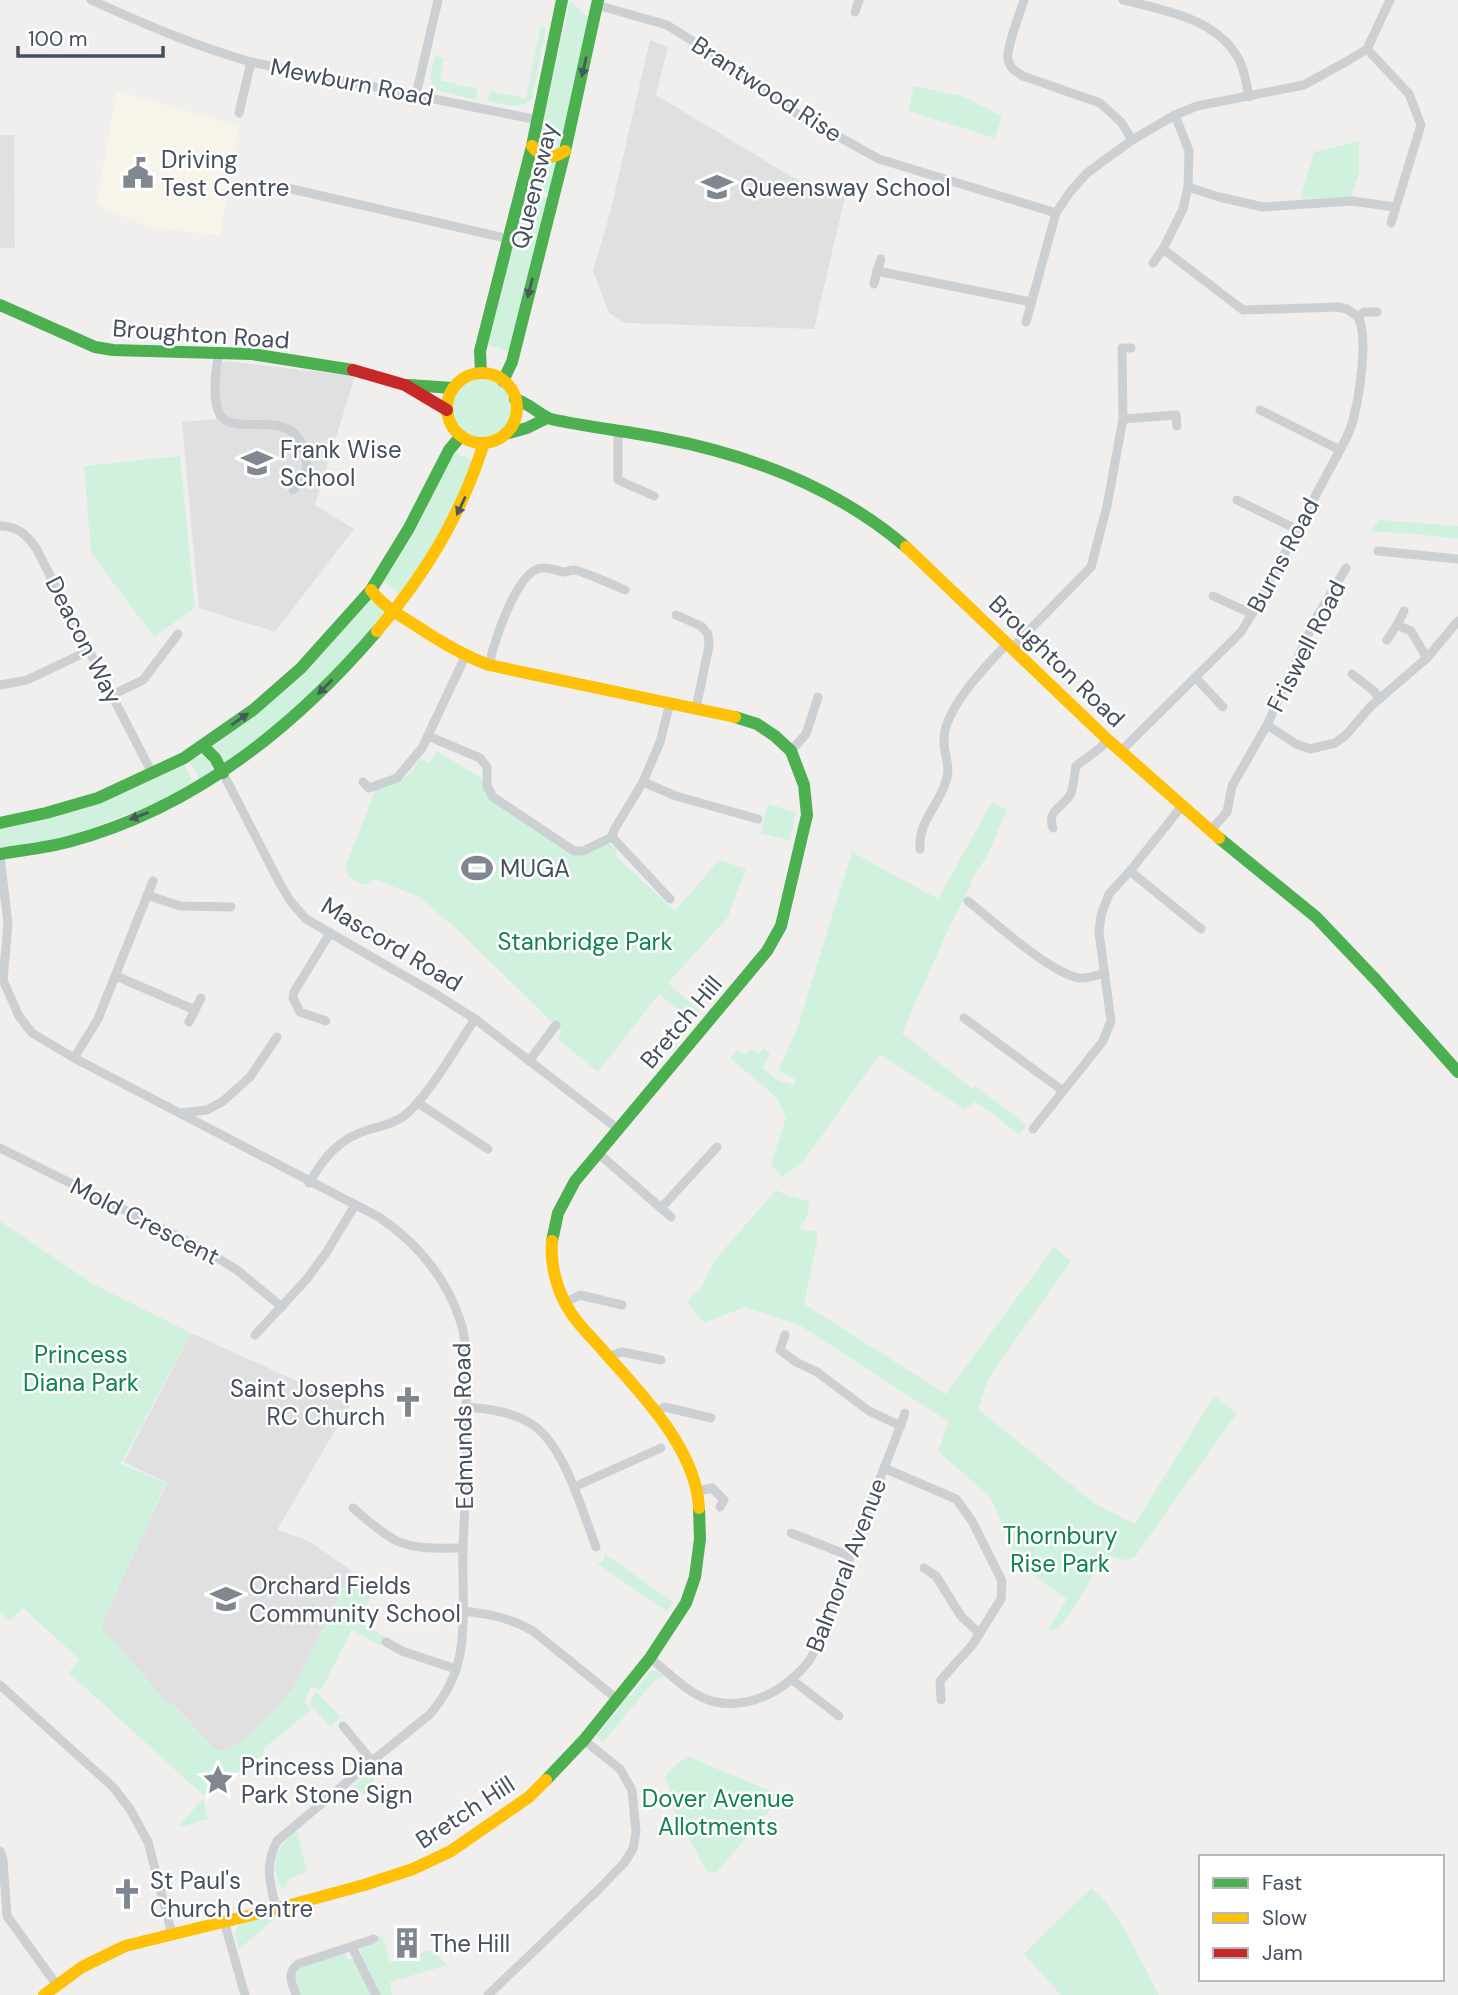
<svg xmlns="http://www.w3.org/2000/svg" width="1458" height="1995" viewBox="0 0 1458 1995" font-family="'DM Sans',sans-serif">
  <rect width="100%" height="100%" fill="#f0efee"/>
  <path fill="#f7f4e9" d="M117,91L239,126L220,235L152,228L96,205Z"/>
  <g fill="#e1e0e1">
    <path d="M650,40L668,47L656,95L792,177L845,197L814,329L625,323L609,313L593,271L610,213Z"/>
    <path d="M0,135H14L15,248H0Z"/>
    <path d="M226,361L355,376L315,505L354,529L275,632L199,608L182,422L216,419L217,365Z"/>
    <path d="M191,1333L350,1405L277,1530L309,1541L352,1571L294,1687L276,1710L249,1736L232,1748L217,1752L172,1703L169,1705L165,1700L100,1627L167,1483L124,1462Z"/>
  </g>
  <g fill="#d1f1df">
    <path d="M570,1L591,20L561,148L556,154L542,152L538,143Z"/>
    <path d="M541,26L546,28L532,98C522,112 502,103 488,101L490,91L526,98Z"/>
    <path d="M435,56L444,58L440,80L478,89L476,100L437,90L430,78Z"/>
    <path d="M914,86L962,96L1002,116L995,138L908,111Z"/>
    <path d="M1359,141V173L1351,197L1300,199L1314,152Z"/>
    <path d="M534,154L559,162L549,193L543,192L524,197Z"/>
    <path d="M543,197L549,200L511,352L486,344L522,205Z"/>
    <circle cx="482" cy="407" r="31"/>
    <path d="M453,452L474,460C455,509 430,553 400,595L383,581L419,524Z"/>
    <path d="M180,456L195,608L154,637L91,553L84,466Z"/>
    <path d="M1379,520L1458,526V539L1415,534L1370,531Z"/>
    <path d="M370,596L387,612L306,702L225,767L212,748L268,704Z"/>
    <path d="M437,751L483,779L486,795L492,801L572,854L579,856L599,845L610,844L615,848L617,857L675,911L719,860L746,869L728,917L668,983L700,1011L691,1021L659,994L598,1072L557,1038L562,1032L460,932L419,897L374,879L365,885L348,877L346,865L376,788C388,786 401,783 410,773C414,769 416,763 421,758L429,763Z"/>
    <path d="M201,756C209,759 211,762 212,770L209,775L200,780L189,761Z"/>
    <path d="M184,763L194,784L152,805L67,837L0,851V827Z"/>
    <path d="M992,802L1007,810L986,858L970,881L972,883L946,934L902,1033L972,1089L975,1086L1027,1125L1019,1135L992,1113L975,1102L964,1109L880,1054L803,1162L782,1177L771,1164L786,1118L777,1098L730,1058L738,1049L746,1055L751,1049L760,1053L764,1048L770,1053L763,1068L777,1080L794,1085L796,1080L779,1070L798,1026L852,852L938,899Z"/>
    <path d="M768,804L796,812L790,841L760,833Z"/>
    <path d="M776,1190L786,1195L809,1201L807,1217L799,1229L817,1232V1242L804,1304L946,1394L1054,1247L1071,1261L988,1379L978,1409L1095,1504L1135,1524L1214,1396L1237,1413L1134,1558L1125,1560L1106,1555L1068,1617L1057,1629L1047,1631L1067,1599L1018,1564L991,1498L938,1451L949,1422L801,1326L745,1307L704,1323L687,1301L701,1288L714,1261Z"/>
    <path d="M0,1221L93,1284L191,1333L121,1464L166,1483L101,1627L165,1700L169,1705L171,1703L217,1751L232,1748L249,1736L276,1710L294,1687L352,1571L376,1587L358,1621L386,1637L385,1642L380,1645L352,1630L321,1690L311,1686L305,1702L311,1710L263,1749L265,1753L204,1796L69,1673L79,1659L23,1608L10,1621L0,1611Z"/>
    <path d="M604,1553L673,1602L667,1612L597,1563L604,1560Z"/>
    <path d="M657,1670L664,1676L655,1680L602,1743L597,1735L619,1709L621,1702L626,1696H631L649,1672Z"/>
    <path d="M316,1691L341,1717L330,1727L309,1703Z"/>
    <path d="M687,1756L782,1796L717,1872H707L672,1806L669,1784L665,1778L670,1770Z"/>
    <path d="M371,1771H373L375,1791L333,1803Z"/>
    <path d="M203,1799L208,1819L180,1827L179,1825Z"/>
    <path d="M297,1830L307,1872L290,1878L283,1889C267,1868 278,1844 297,1830Z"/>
    <path d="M1091,1888C1120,1911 1141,1962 1159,1995H1061L1024,1954Z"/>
    <path d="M283,1912L239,1949C236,1938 231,1930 242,1923Z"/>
    <path d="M383,1936L390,1963L430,1950L448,1965L390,1982L392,1995H379L359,1949L379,1943L377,1937Z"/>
    <path d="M345,1953L347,1959H356L373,1995H300L295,1977L299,1968Z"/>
  </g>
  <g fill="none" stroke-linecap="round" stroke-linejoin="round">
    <g stroke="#ccd0d3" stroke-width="9">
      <path d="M91,0C144,24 195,46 251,62L538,120"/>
      <path d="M1024,0C1020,13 1006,48 1008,60C1010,68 1016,72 1023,76L1100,103L1121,122L1132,140"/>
      <path d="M1123,0C1166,11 1221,19 1241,64C1245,74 1247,86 1249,97"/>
      <path d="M597,5L667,25L726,62L796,113L879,159L1056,213"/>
      <path d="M855,12L859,0"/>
      <path d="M1367,49L1409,94L1421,125L1391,223"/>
      <path d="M416,95L438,0"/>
      <path d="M239,113L251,62"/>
      <path d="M1188,187L1219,197L1263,207L1352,201L1395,207"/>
      <path d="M287,188L510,239"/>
      <path d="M1163,249L1243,310L1338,307L1347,309L1358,317L1364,312H1377"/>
      <path d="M881,259L877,271L1031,302"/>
      <path d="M1153,263L1163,249L1183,209L1188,187L1189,151L1175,115"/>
      <path d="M874,284L877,271"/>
      <path d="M1026,322L1056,213L1070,192L1087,173L1132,140L1175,115L1197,106L1304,85L1349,60L1367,49L1390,0"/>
      <path d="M219,352C216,368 211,403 221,416C240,439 295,402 306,457C309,471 303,480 293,490"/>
      <path d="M1260,410L1340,450"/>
      <path d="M1123,419L1176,415L1177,426"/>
      <path d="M618,432V480L654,496"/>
      <path d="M1237,500L1296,529"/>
      <path d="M0,526C17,526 26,534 36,548L152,773"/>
      <path d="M1378,551L1458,559"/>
      <path d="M1213,596L1252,614"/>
      <path d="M1404,611L1397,625L1411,631L1427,658"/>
      <path d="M676,615L701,626L708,634L709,646L696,708"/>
      <path d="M1387,640L1397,625"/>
      <path d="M1013,647L1091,567L1107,506L1123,419L1122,348H1131"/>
      <path d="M489,665C494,643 517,569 542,568C550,567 556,571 564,572C567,572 570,570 574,570C582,571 616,586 625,590"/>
      <path d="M1352,674L1374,691L1380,699"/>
      <path d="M1195,677L1223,707"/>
      <path d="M0,685L27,680L88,651"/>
      <path d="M112,695L143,680L178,634"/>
      <path d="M1267,725L1315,620L1346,568"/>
      <path d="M428,736L480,758L487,767V786L493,797L574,851H583L612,837"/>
      <path d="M791,751L806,734L818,697"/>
      <path d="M1121,751L1241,632L1252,614L1340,450C1345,441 1351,430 1353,420C1359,398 1369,337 1358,317"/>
      <path d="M223,773L279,882L291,902L306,919L434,993L475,1019L618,1129"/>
      <path d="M363,782L369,788L397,778L422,748L465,657"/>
      <path d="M643,782L676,796L758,819"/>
      <path d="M1053,828C1046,811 1063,807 1070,795C1074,788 1074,775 1076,766L1100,748L1108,740"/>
      <path d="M1210,831L1227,812L1232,786L1267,725L1296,744L1310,749L1335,743L1345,736L1371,706L1427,658L1458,621"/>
      <path d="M920,849C918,823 937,807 945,784C952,766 944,758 944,741C943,709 987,665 1008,643"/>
      <path d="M0,856L8,924L3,980L19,1016L32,1033L74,1058L379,1217C417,1243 445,1275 460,1320C471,1354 466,1395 465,1431C465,1441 467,1452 467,1463C466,1491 464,1519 463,1548C462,1583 466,1620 460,1654C456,1676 444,1699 429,1715L372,1761L277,1841C264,1867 270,1882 276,1909"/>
      <path d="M1130,871L1201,929"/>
      <path d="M147,895L180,906L231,907"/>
      <path d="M670,899L612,837L614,830L643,782L660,742L670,703"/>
      <path d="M968,901C993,921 1050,973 1079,978C1087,979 1097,975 1105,973"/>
      <path d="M116,976L195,1010"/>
      <path d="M964,1018L1063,1091"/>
      <path d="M326,1021L300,1012L293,998L294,992L330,933"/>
      <path d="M189,1022L201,998"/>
      <path d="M74,1058L98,1019L153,881"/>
      <path d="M529,1061L556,1025"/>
      <path d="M418,1103L488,1149"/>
      <path d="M180,1113L207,1110L222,1102L250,1077L277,1037"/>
      <path d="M1033,1129L1103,1041L1111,1021L1099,932L1101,915L1109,894L1130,871L1182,806"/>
      <path d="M0,1148L205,1250L237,1270L282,1307"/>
      <path d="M598,1153L661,1208L717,1147"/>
      <path d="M309,1183C324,1157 340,1138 368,1130C381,1126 393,1124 404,1116C429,1096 456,1047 475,1019"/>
      <path d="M661,1208L671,1217"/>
      <path d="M564,1303L580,1295L622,1305"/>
      <path d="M255,1335L306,1280L326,1253L355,1205"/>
      <path d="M785,1335L780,1350L796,1362L817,1372L869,1411L901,1426"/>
      <path d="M609,1356L622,1352L661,1360"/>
      <path d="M466,1407C488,1409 510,1411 530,1423C564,1443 582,1511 596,1547"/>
      <path d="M655,1412L665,1407L711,1418"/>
      <path d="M884,1468L956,1499L972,1521L1002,1581L1001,1599L973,1644L940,1681L941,1700"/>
      <path d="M574,1487L661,1448"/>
      <path d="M698,1491L712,1488L724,1500L720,1507"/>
      <path d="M353,1508C366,1519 381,1533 397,1541C417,1550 442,1548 463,1548"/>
      <path d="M791,1533L850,1556"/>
      <path d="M924,1568L936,1576L961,1616L979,1633"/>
      <path d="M462,1611C486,1613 512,1618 533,1631L617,1699"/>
      <path d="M386,1642L402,1651L456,1669"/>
      <path d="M650,1658C670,1673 690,1697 716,1702C753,1709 787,1689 809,1661C814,1654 817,1645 820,1637C831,1611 840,1584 850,1557C867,1509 888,1461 905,1413"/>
      <path d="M791,1679L839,1716"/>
      <path d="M0,1685L113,1787L130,1809L148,1842L172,1934"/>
      <path d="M343,1726L372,1761"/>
      <path d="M0,1851L3,1860L7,1916L56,1984"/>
      <path d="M224,1921L245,1995"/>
      <path d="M352,1947L376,1995"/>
      <path d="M296,1995C292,1983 286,1973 298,1964L374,1939"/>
      <path d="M488,1995L599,1889L624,1863L633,1849L636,1832L632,1790L620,1769L584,1740"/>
    </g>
    <g stroke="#4caf50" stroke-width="12">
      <path d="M0,305L95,347L113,350L252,354L353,370"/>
      <path d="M481,373L480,351L532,146L562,0"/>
      <path d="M503,381L512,362L565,151L598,0"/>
      <path d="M409,385L453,388"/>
      <path d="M515,399C529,403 538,414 551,419C587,427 625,431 661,438C751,455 836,487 906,547"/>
      <path d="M505,434L527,428L547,418"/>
      <path d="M203,746L215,758L223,773"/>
      <path d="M0,823L46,813L98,798L184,758L253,710L301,668L371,590L409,528L449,450L461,436"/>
      <path d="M1219,838L1316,917L1376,980L1458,1072"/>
      <path d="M0,854C23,850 46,848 68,842C193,809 294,728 377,631"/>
      <path d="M552,1241L558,1213L575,1181L767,951L781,926L807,815L804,785L791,751L775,736L757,724L735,717"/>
      <path d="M546,1780L584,1740L650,1658L686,1603L695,1577L700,1539L699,1508"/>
    </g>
    <g stroke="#ffc107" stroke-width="12">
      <path d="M532,146C543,159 551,160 565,151"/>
      <circle cx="482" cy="408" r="35"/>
      <path d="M906,547L1108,740L1219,838"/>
      <path d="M371,590C382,605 399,615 415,625C439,641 462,655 489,665L735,717"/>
      <path d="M377,631C426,574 461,515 484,443"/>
      <path d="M552,1241C550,1265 557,1292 571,1313C578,1324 589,1335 599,1346C637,1390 696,1446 699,1508"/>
      <path d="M44,1995L82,1967L125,1946L276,1909L364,1885L413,1869L451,1851L529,1797L546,1780"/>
    </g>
    <path stroke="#c62828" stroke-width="12" d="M353,370L405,385L447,410"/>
  </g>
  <defs><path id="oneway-solid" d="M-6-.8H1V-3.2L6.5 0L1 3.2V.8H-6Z" transform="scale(1.75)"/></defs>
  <g fill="#46595c">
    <use href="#oneway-solid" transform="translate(584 67) rotate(103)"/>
    <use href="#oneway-solid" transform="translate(530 288) rotate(104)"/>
    <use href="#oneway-solid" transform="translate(461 506) rotate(115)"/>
    <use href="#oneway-solid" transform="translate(325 687) rotate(135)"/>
    <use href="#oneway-solid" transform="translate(240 719) rotate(-35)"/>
    <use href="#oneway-solid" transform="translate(139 816) rotate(159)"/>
  </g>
  <defs>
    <symbol id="civic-bare" viewBox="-9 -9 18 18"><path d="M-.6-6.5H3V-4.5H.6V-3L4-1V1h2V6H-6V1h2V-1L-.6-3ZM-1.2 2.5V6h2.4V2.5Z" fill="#818790" stroke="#fff" stroke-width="2.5" paint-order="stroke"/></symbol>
    <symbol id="school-bare" viewBox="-9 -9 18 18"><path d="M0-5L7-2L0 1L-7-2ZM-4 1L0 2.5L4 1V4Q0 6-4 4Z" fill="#818790" stroke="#fff" stroke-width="2.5" paint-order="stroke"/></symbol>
    <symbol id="stadium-bare" viewBox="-9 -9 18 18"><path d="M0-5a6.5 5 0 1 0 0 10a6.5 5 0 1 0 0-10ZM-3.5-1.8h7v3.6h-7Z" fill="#818790" stroke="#fff" stroke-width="2.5" paint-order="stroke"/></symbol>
    <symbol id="church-bare" viewBox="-9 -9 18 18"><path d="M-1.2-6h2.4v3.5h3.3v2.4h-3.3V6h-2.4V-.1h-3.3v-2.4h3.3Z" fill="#818790" stroke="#fff" stroke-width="2.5" paint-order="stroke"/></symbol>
    <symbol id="sight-bare" viewBox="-9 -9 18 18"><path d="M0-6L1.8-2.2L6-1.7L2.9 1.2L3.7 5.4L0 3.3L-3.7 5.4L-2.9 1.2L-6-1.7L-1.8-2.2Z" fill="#818790" stroke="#fff" stroke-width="2.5" paint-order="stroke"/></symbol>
    <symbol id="building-bare" viewBox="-9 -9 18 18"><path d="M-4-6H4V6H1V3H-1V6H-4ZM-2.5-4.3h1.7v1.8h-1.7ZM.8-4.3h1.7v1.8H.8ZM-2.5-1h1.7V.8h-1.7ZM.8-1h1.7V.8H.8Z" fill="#818790" stroke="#fff" stroke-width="2.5" paint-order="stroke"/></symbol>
  </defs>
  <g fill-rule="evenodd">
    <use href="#civic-bare" x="116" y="151" width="44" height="44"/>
    <use href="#school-bare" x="695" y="165" width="44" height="44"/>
    <use href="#school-bare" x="235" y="441" width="44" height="44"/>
    <use href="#stadium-bare" x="455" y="846" width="44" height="44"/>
    <use href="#church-bare" x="386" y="1380" width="44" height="44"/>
    <use href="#school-bare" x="204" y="1577" width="44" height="44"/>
    <use href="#sight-bare" x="196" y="1758" width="44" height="44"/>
    <use href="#church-bare" x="105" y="1872" width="44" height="44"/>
    <use href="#building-bare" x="385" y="1921" width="44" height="44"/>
  </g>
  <g text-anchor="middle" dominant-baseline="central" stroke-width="5" stroke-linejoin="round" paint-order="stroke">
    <g font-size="24" fill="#454f5d" stroke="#fff">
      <text transform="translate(352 82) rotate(11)">Mewburn Road</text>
      <text transform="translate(767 89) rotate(33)">Brantwood Rise</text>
      <text transform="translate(534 186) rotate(-76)">Queensway</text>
      <text transform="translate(201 334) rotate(4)">Broughton Road</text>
      <text transform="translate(1283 555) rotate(-62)">Burns Road</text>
      <text transform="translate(84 640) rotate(63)">Deacon Way</text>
      <text transform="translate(1306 646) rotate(-63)">Friswell Road</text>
      <text transform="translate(1057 661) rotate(44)">Broughton Road</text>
      <text transform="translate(392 944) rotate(31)">Mascord Road</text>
      <text transform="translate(681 1022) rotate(-50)">Bretch Hill</text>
      <text transform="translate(145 1221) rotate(27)">Mold Crescent</text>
      <text transform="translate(463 1426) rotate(-91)">Edmunds Road</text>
      <text transform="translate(846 1565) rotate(-69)">Balmoral Avenue</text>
      <text transform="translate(465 1812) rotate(-33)">Bretch Hill</text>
    </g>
    <g font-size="24" fill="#454f5d" stroke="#fff" text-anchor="start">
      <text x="161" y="159">Driving<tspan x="161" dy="28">Test Centre</tspan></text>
      <text x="740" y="187">Queensway School</text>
      <text x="280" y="449">Frank Wise<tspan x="280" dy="28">School</tspan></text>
      <text x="500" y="868">MUGA</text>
      <text x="385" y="1388" text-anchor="end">Saint Josephs<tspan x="385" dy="28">RC Church</tspan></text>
      <text x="249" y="1585">Orchard Fields<tspan x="249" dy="28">Community School</tspan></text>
      <text x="241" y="1766">Princess Diana<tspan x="241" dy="28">Park Stone Sign</tspan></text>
      <text x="150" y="1880">St Paul's<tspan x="150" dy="28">Church Centre</tspan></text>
      <text x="430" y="1943">The Hill</text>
    </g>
    <g font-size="24" fill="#108352" stroke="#fff">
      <text x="585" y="941">Stanbridge Park</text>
      <text x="81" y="1354">Princess<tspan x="81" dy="28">Diana Park</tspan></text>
      <text x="1060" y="1535">Thornbury<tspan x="1060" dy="28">Rise Park</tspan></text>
      <text x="718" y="1798">Dover Avenue<tspan x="718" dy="28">Allotments</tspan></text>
    </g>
  </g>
  <rect x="1199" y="1855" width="245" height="126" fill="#ffffff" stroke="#b5b9be" stroke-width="2"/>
  <rect x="1213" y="1878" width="35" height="10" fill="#4caf50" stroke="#b5b9be" stroke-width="2"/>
  <text x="1262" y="1890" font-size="21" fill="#454f5d">Fast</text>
  <rect x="1213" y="1913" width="35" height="10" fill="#ffc107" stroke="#b5b9be" stroke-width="2"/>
  <text x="1262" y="1925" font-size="21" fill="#454f5d">Slow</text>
  <rect x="1213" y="1948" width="35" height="10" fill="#c62828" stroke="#b5b9be" stroke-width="2"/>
  <text x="1262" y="1960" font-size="21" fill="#454f5d">Jam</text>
  <path d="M18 46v10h145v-10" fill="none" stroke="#454f5d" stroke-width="3.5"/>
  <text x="28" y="46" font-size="21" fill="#454f5d" stroke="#ffffff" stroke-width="5" paint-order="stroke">100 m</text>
</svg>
